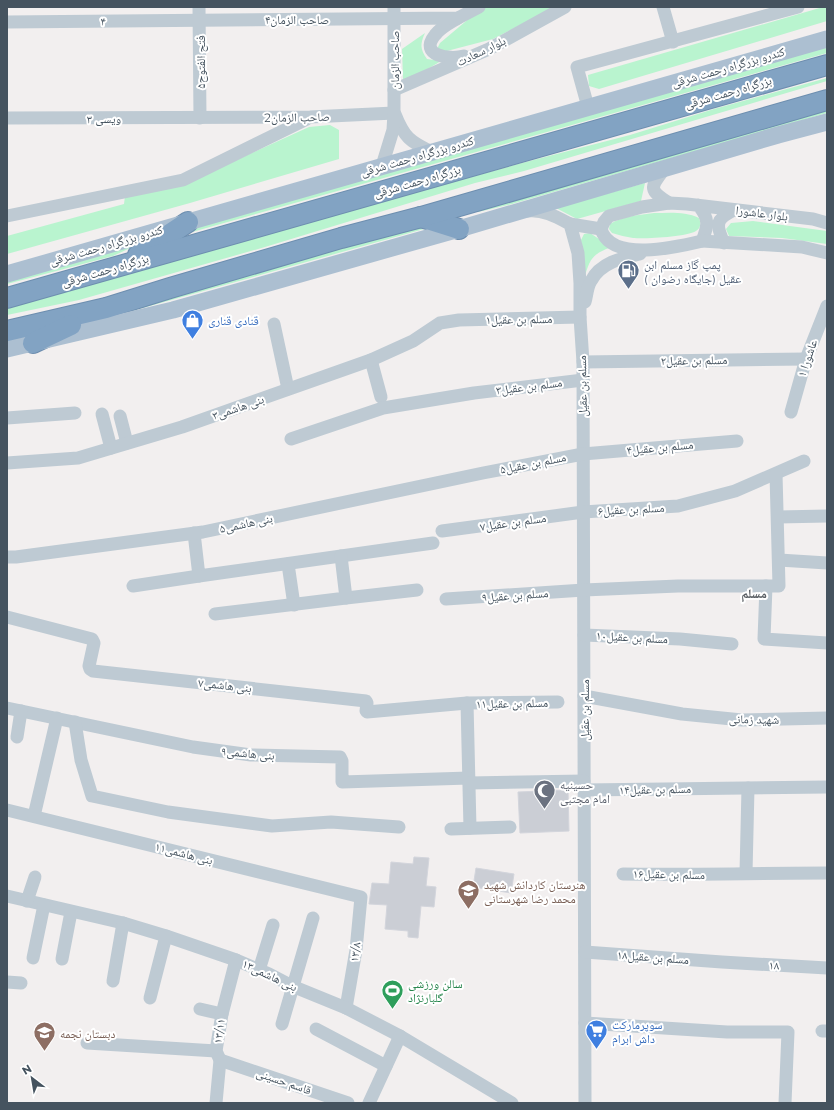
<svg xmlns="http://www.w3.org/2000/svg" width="834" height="1110" viewBox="0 0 834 1110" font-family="Montserrat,'Noto Naskh Arabic',sans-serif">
  <rect width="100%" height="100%" fill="#f2efef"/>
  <g fill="#b9f4cf">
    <path d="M486,7H555L493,39L443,52L437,49L440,43L478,11Z"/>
    <path d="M823,7H827V21L599,89L589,86L588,75Z"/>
    <path d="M425,33C420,44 420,49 427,59L441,61L406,82L403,79L402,49Z"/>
    <path d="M827,46V53L178,236L193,227Z"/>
    <path d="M827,78V81L524,171L475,183L265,247L79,300L7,315V306L518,164L630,135L714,109Z"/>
    <path d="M827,109V113L512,204L478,212H462Z"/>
    <path d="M330,125L339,130V159L190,203L7,254V236L124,204L125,196L177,187L309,127Z"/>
    <path d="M645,183L641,201L577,219L556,208Z"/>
    <path d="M654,213C668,213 685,211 699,218C701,223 701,228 696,231C686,237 645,239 633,238C626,237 619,235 612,233L609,229L610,224C623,216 639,215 654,213Z"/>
    <path d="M753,221L827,231V244L782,238L729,236L726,229L731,223Z"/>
    <path d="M421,225L431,227L82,325L104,316Z"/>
    <path d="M590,233L611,247C591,255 590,259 584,279L581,240L584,234Z"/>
    <path d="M156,236L113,256L7,284V274Z"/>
  </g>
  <g fill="#cbced5" stroke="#d3d5dc">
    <path d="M568,790L569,831L520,833L518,792Z"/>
    <path d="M414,857L429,858L426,886L436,887L434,907L421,906L418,938L408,937V931L385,929L387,905L369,904L372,883L389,884L391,862L413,864Z"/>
    <path d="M476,868L514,874L511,893L473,887Z"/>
  </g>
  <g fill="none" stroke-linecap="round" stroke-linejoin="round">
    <defs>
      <g id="highway">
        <path d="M421,217L459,229"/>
        <path d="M138,255L188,222"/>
        <path d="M7,298L827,65"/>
        <path d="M7,331L106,308L170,288L341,238L421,217L827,100"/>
        <path d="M33,343L71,325"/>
      </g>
    </defs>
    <use href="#highway" stroke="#6d8eaf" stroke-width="22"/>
    <g stroke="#becad3" stroke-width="13">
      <path d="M199,7L200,118"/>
      <path d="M663,7L673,42"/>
      <path d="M458,18C450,23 441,27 435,35C418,56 450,60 464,56"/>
      <path d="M7,22L458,18L479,7"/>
      <path d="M394,90L489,49L565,7"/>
      <path d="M588,107L577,67L798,7"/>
      <path d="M395,114C404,137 410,142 432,152"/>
      <path d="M7,118L310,117L394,113"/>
      <path d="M382,166L393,130L394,113V7"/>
      <path d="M665,168C651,187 647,189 669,203"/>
      <path d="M698,205C710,219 708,226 702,241C677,247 611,263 601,229L604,222L609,216L642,207L669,203L687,204L813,219L827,223"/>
      <path d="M527,211C543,209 557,217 570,224L578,253L580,283V317L583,362L585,1103"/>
      <path d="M7,216L183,180L307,119"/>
      <path d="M570,224L601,229"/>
      <path d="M702,241L802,247L827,253"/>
      <path d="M724,243C715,224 716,219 734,210"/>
      <path d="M585,302C587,296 587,287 591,281C600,263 621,258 640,254"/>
      <path d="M274,324L288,389"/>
      <path d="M371,360L381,397"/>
      <path d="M583,362L806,359"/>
      <path d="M791,412L806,359L827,306"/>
      <path d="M102,414L111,448"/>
      <path d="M120,416L127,443"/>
      <path d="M7,418L75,413"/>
      <path d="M291,439L383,408L474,393L583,380"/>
      <path d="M7,463L78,458L182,427L371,360L413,341L440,323L459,320L580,317"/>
      <path d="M778,517L827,516"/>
      <path d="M442,531L583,512L678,506L735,491L804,461"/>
      <path d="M194,533L199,576L433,543"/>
      <path d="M7,557H16L203,532L483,473L583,454L737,441"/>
      <path d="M779,560L827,563"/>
      <path d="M288,564L294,605"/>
      <path d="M133,586L199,576"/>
      <path d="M766,586L764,639L827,643"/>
      <path d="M346,598L417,590"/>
      <path d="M446,599L584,590L678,586H779L776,474"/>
      <path d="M215,614L346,598L341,556"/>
      <path d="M7,617L92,639L94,643L89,666L90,669L93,671L366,701L367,703L366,711L367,712L467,703L558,702"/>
      <path d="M584,635L680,639L732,644"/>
      <path d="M584,696L682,714L742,720L827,718"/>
      <path d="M467,703L470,828"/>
      <path d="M7,708L193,747L251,755L340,757L342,761V782L469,778"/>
      <path d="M75,722L81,760L92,796L168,812L272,826L331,822L399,827"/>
      <path d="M17,737L21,711"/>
      <path d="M469,783L584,781"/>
      <path d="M584,790L827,787"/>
      <path d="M7,810L361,897L356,950L346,1008"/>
      <path d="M34,816L57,718"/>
      <path d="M451,829L510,827"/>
      <path d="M746,873L748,788"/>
      <path d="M623,874C691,875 759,873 827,873"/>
      <path d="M7,896L123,923L166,936L236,960L269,974L292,986L346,1008L400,1036L512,1103"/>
      <path d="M27,901L35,877"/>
      <path d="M585,952L722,962L827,968"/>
      <path d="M33,958L44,905"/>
      <path d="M62,959L71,912"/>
      <path d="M259,970L273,925"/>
      <path d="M113,981L123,923"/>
      <path d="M7,982L21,983"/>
      <path d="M150,998L166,936"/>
      <path d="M200,1009L222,1014"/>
      <path d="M585,1023L727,1032H788L785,1103"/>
      <path d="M282,1024L313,918"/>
      <path d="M316,1029L386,1066"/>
      <path d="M822,1031H827"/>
      <path d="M87,1043L216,1051"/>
      <path d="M220,1060L348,1103"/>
      <path d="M216,1103L220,1060L216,1051L222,1014L236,960"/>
      <path d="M369,1103L400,1036"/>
    </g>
    <g stroke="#acbfd1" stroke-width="17">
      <path d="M7,274L827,39"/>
      <path d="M7,349L173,310L459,229L778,135L827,122"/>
    </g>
    <use href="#highway" stroke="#82a3c3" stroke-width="20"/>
  </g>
  <defs>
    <symbol id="fuel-pin" viewBox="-11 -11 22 30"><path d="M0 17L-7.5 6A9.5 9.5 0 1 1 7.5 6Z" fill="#5c6f8a" stroke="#fff"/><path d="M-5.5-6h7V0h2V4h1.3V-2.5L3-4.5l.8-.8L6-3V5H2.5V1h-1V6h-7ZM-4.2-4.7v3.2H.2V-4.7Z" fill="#fff"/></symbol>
    <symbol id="shop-pin" viewBox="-11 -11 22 30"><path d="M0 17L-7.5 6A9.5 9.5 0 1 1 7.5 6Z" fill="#3f7fe0" stroke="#fff"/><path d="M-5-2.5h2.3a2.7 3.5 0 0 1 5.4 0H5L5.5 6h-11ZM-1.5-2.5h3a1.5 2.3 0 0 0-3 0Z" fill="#fff"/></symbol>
    <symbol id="mosque-pin" viewBox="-11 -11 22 30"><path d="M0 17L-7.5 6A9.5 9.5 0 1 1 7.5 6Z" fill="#6b7280" stroke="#fff"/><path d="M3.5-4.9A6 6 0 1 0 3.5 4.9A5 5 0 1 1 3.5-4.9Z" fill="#fff"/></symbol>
    <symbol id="school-pin" viewBox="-11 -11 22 30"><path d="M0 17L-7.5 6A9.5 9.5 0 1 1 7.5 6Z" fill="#8d6e63" stroke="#fff"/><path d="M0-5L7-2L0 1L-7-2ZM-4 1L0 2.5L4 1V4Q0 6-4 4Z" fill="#fff"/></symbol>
    <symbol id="stadium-pin" viewBox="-11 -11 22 30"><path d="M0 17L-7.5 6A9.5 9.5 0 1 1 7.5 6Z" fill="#2e9e5b" stroke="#fff"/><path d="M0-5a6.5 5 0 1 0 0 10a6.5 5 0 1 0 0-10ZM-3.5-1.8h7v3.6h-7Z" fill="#fff"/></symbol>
    <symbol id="supermarket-pin" viewBox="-11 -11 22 30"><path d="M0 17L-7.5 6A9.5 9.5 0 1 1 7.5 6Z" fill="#3f7fe0" stroke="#fff"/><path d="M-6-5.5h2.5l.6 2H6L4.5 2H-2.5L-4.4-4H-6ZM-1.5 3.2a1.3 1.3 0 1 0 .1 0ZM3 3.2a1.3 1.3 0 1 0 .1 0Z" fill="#fff"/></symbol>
  </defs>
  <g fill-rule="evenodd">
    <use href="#fuel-pin" x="616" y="258" width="25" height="34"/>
    <use href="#shop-pin" x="180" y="308" width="25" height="34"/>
    <use href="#mosque-pin" x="532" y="778" width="25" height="34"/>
    <use href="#school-pin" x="456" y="878" width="25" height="34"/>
    <use href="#stadium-pin" x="380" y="978" width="25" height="34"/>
    <use href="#supermarket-pin" x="584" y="1018" width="25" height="34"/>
    <use href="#school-pin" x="32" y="1020" width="25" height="34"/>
  </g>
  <g text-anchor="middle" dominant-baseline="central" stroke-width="4" stroke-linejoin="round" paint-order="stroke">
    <g font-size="12" fill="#45535f" stroke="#fff">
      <text x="297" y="19">صاحب الزمان۴</text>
      <text transform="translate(103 21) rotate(-1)">۴</text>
      <text transform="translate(481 51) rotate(-26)">بلوار سعادت</text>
      <text transform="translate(394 60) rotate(-90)">صاحب الزمان</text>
      <text transform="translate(200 62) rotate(-90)">فتح الفتوح۵</text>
      <text transform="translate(728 67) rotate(-16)">کندرو بزرگراه رحمت شرقی</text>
      <text transform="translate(728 92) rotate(-16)">بزرگراه رحمت شرقی</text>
      <text transform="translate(297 117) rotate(-1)">2صاحب الزمان</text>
      <text x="104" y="118">ویسی ۳</text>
      <text transform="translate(417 156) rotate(-16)">کندرو بزرگراه رحمت شرقی</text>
      <text transform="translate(417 181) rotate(-16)">بزرگراه رحمت شرقی</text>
      <text transform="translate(762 213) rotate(7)">بلوار عاشورا</text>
      <text transform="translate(106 245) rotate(-16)">کندرو بزرگراه رحمت شرقی</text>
      <text transform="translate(105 270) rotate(-16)">بزرگراه رحمت شرقی</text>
      <text transform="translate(519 319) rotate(-1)">مسلم بن عقیل۱</text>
      <text transform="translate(807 358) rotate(-71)">عاشورا ۱</text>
      <text transform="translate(694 360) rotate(-1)">مسلم بن عقیل۲</text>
      <text transform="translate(529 386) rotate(-7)">مسلم بن عقیل۳</text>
      <text transform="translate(582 386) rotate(-91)">مسلم بن عقیل</text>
      <text transform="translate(238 407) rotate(-19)">بنی هاشمی۳</text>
      <text transform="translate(660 447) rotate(-5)">مسلم بن عقیل۴</text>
      <text transform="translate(533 463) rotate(-11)">مسلم بن عقیل۵</text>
      <text transform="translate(631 509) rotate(-3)">مسلم بن عقیل۶</text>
      <text transform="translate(513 522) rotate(-8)">مسلم بن عقیل۷</text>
      <text transform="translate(246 523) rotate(-12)">بنی هاشمی۵</text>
      <text transform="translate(515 595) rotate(-4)">مسلم بن عقیل۹</text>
      <text transform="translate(632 637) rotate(3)">مسلم بن عقیل۱۰</text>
      <text transform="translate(225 685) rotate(6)">بنی هاشمی۷</text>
      <text transform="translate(512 703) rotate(-1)">مسلم بن عقیل۱۱</text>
      <text transform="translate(584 710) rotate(-90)">مسلم بن عقیل</text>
      <text transform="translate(754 719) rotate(1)">شهید زمانی</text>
      <text transform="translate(248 753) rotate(5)">بنی هاشمی۹</text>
      <text transform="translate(655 789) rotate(-1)">مسلم بن عقیل۱۴</text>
      <text transform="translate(184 853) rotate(14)">بنی هاشمی۱۱</text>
      <text transform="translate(669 874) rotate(1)">مسلم بن عقیل۱۶</text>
      <text transform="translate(355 952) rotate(-82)">۱۳/۸</text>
      <text transform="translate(653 957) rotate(4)">مسلم بن عقیل۱۸</text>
      <text transform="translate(774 965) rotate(3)">۱۸</text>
      <text transform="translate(270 975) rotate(25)">بنی هاشمی۱۳</text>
      <text transform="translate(219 1031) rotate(-81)">۱۳/۱۱</text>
      <text transform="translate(284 1081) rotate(19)">قاسم حسینی</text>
    </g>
    <g font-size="12" fill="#4e5e75" stroke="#fff" text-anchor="start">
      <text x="644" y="264">پمپ گاز مسلم ابن<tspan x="644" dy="14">عقیل (جایگاه رضوان )</tspan></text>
    </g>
    <g font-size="12" fill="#366cbe" stroke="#fff" text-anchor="start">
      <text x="208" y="320">قنادی قناری</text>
      <text x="612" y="1024">سوپرمارکت<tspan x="612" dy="14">داش ابرام</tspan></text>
    </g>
    <g font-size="12" fill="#5b616d" stroke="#fff" text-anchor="start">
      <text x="560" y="784">حسینیه<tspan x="560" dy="14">امام مجتبی</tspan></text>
    </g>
    <g font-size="12" fill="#785e54" stroke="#fff" text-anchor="start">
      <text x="484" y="884">هنرستان کاردانش شهید<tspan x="484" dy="14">محمد رضا شهرستانی</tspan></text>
      <text x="60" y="1033">دبستان نجمه</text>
    </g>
    <g font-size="12" fill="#27864d" stroke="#fff" text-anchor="start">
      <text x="408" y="983">سالن ورزشی<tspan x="408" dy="14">گلبارنژاد</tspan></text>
    </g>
    <g font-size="13" font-weight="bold" fill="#5b6065" stroke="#fff">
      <text x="754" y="593">مسلم</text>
    </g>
  </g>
  <rect width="834" height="1110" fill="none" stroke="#45535f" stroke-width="16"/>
  <g transform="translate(32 1078) rotate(329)" stroke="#ffffff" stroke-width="3" paint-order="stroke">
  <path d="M0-3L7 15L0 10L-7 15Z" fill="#45535f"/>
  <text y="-6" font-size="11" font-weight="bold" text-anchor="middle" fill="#45535f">N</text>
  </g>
</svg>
